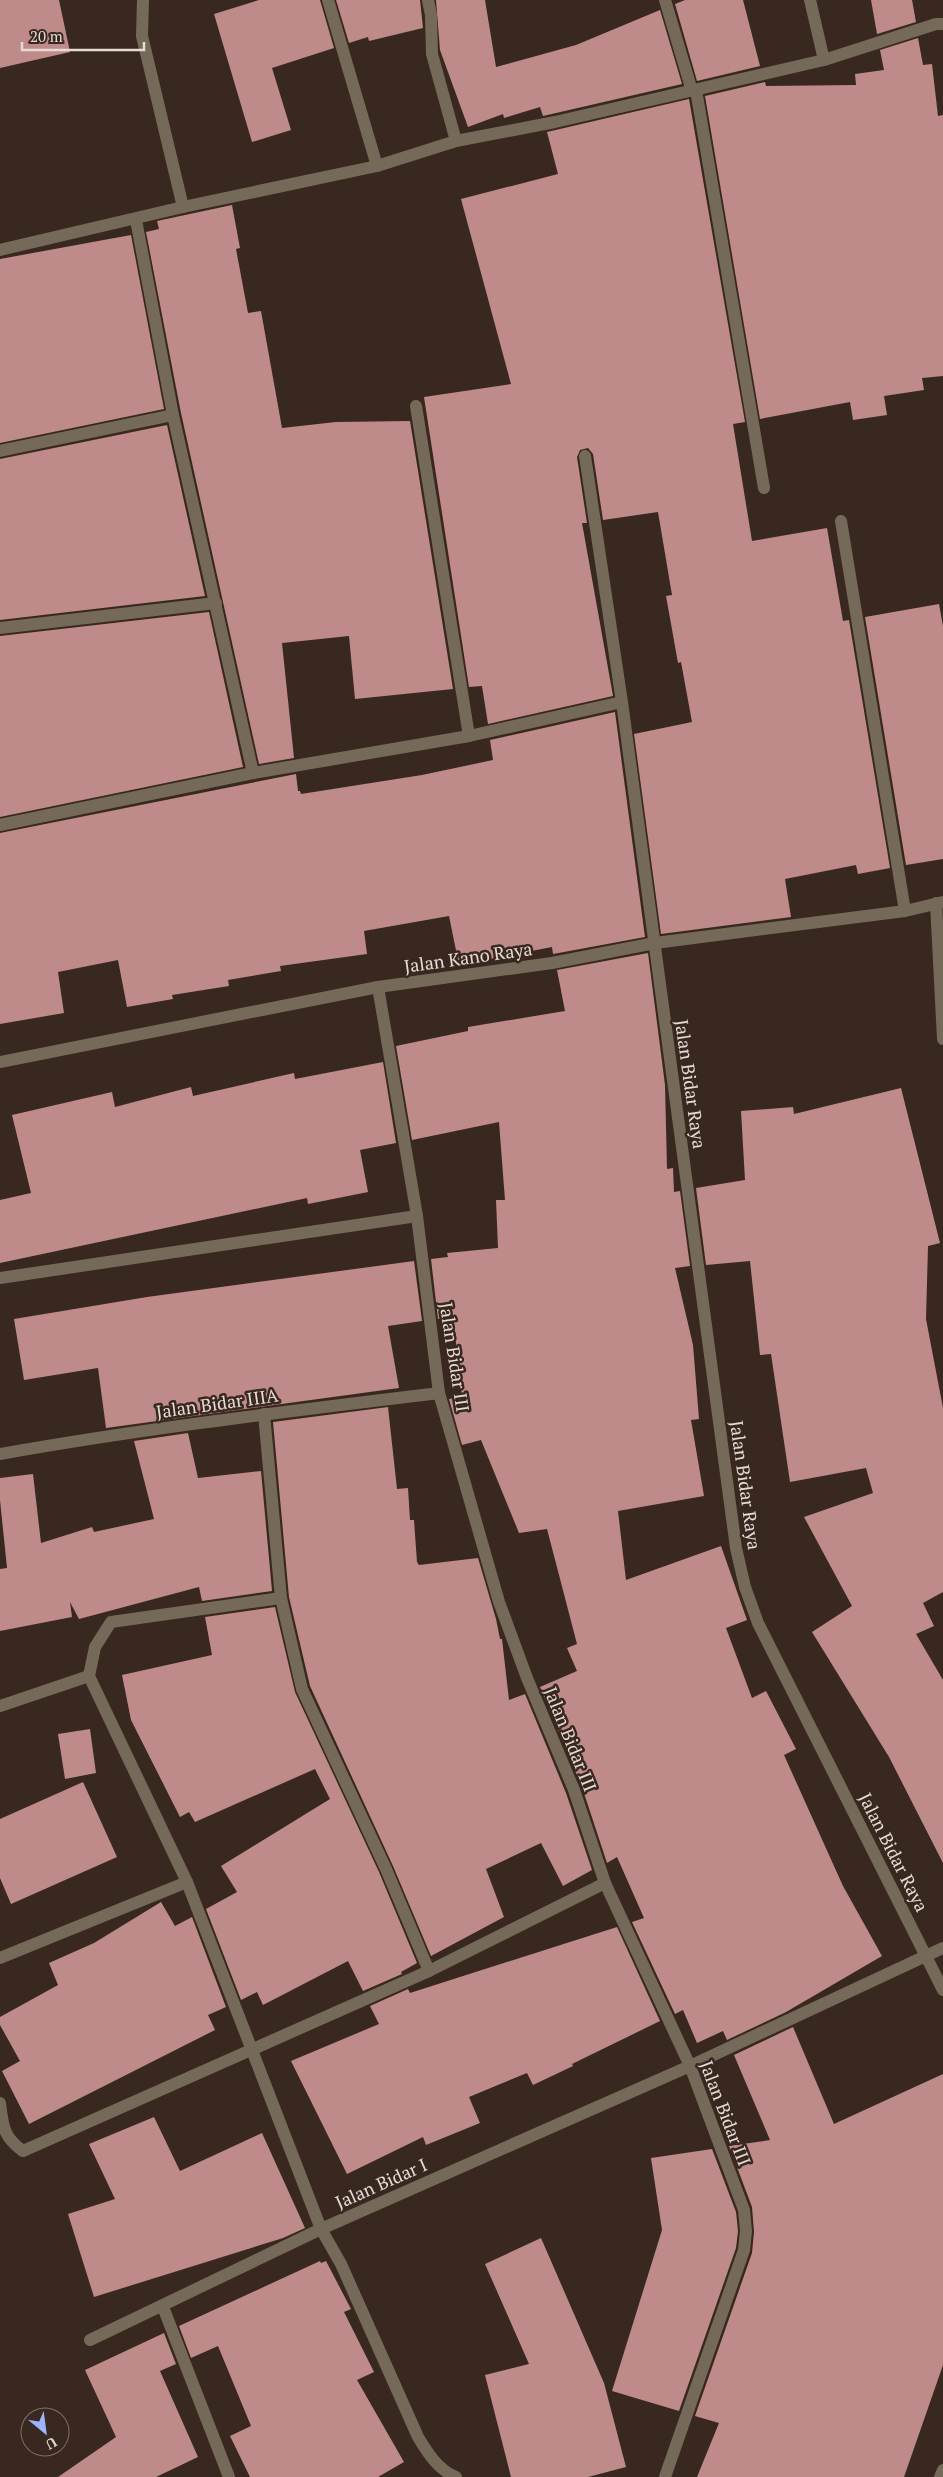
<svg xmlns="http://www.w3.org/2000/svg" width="943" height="2477" viewBox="0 0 943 2477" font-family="'PT Serif',serif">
  <rect width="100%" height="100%" fill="#39281f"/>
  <g fill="#be8b8a">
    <path d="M0,0H59L70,52L0,68Z"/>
    <path d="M259,0H320L334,48L272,68L291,130L252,142L214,14Z"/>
    <path d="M336,0H420L423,28L369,41L368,37L349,43Z"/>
    <path d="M436,0H485L496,67L576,45L660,10L682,84L543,116L540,107L504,118L503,114L468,127L440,50Z"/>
    <path d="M685,0H743L760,66L697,81L675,4Z"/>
    <path d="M871,0H912L916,22L877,34Z"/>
    <path d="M918,38L923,65L932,64L938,116L943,115V376L922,378L924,390L884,396L887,415L853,420L850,402L760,419L705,96L765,82L766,86L856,85L855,74L884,70L880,50Z"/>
    <path d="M689,99L745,422L733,424L752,541L827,528L843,621L849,620L890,868L858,874L856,865L785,879L791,917L661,934L634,734L692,722L681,662L678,663L666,596L672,595L658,512L603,520L593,454L588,448L580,450L577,457L587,523H582L613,696L488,724L482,686L469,687L424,397L511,384L461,199L558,174L547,132Z"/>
    <path d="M232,205L240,248L236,249L248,313L261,311L282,428L336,422L410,421L453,689L355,699L349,636L282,643L294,758L259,764L181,413L146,232L159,229L157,221Z"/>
    <path d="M131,235L164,409L0,443V259Z"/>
    <path d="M167,425L205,596L0,620V459Z"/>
    <path d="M939,604L943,626V859L906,865L865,617Z"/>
    <path d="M209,612L243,767L0,817V636Z"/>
    <path d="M615,712L645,937L553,954L552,947L459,965L449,916L364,931L367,954L280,966L281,971L228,980L229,986L172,995L173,999L127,1007L118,960L58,972L64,1013L0,1024V833L296,774L298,791H300L301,794L422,775L493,760L490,740Z"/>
    <path d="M648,953L665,1085L667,1169L673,1168L674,1192L680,1191L690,1266L675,1268L693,1345L699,1419L691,1420L704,1496L618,1511L626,1580L721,1546L747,1620L726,1628L752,1698L766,1691L796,1749L784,1755L843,1886L882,1956L786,2012L727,2040L723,2031L697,2043L683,2010L675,2014L632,1922L644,1918L617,1857L607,1863L582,1787L540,1687L577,1671L567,1648L577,1644L547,1529L519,1533L481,1440L462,1445L449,1399L462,1397L453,1316L438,1319L431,1259L448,1257L447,1253L498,1248L496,1200H505L499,1122L412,1140L396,1046L468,1031V1027L565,1011L557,970Z"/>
    <path d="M383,1062L396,1143L360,1150L368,1192L308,1204L307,1198L0,1263V1200L31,1193L12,1115L112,1092L115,1107L191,1087L193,1096L294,1073L295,1079Z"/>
    <path d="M901,1088L940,1243L928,1246L926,1319L943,1408V1592L923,1603L934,1626L916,1634L943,1680V1863L889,1757L812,1632L852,1606L804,1517L873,1493L866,1468L790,1482L771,1354L760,1355L750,1261L706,1265L696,1188L745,1180L741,1111L793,1107L794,1114Z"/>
    <path d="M414,1261L422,1321L388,1326L399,1388L106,1428L98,1368L24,1380L14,1319L147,1297Z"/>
    <path d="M388,1407L397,1489L408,1488L410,1520H414L417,1562L419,1565L478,1558L496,1619L500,1639H502L509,1700L525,1694L566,1793L592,1870L563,1886L541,1843L486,1869L504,1917L431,1956L393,1866L310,1686L289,1597L273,1422Z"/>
    <path d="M188,1433L198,1478L261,1471L272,1591L202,1601L199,1587L79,1619L70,1602L72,1617L0,1631V1569L7,1568L0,1500V1478L33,1474L41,1543L92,1527L94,1532L154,1519L134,1441Z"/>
    <path d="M275,1607L295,1692L379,1872L417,1963L401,1972L402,1974L363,1991L348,1961L263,2005L257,1992L241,2000L206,1909L237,1892L221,1866L330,1799L315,1769L195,1822L189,1812L180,1817L131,1720L122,1675L212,1655L205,1617Z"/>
    <path d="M90,1729L96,1773L65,1779L58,1734Z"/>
    <path d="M83,1782L117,1857L11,1904L0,1878V1819Z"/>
    <path d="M161,1902L175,1926L192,1917L226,2007L208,2015L215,2030L29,2124L2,2071L20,2061L0,2025V2017L58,1985L49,1963L94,1943Z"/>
    <path d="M617,1927L660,2021L572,2064L573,2066L533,2085L527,2073L469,2097L480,2123L426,2145L423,2137L347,2174L291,2061L379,2024L370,2006L408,1989L410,1993Z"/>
    <path d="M793,2027L834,2124L943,2074V2365L904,2477H697L719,2423L695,2416L752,2253L754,2232L752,2207L729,2146L770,2140L734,2055Z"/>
    <path d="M154,2117L180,2171L262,2133L305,2228L283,2238L94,2297L68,2214L115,2199L89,2144Z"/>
    <path d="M712,2149L736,2212L738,2231L736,2248L679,2411L612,2391L662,2230L651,2158Z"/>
    <path d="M541,2238L604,2383L626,2467L588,2477H511L485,2375L529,2364L485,2264Z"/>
    <path d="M320,2261L321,2263L326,2261L351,2309L344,2312L374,2372L357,2380L404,2462L378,2477H250L230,2436L251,2426L218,2346L191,2358L179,2326Z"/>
    <path d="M164,2333L176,2364L160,2371L198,2457L156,2477H58L116,2437L85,2370Z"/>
  </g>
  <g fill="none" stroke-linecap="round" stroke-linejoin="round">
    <g stroke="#756a5a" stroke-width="12">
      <path d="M143,0L142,36L183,207"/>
      <path d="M328,0L377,166"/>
      <path d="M428,0L431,15L432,54L456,141"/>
      <path d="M665,0L692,91"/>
      <path d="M810,0L824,60"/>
      <path d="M696,90L764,488"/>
      <path d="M136,220L173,415L253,773"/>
      <path d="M0,250L183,207L377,166L456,141L555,122L824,60L936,24H943"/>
      <path d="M416,406L469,736"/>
      <path d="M0,451L173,415"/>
      <path d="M585,456L622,702L736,1548L745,1587L758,1623L943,1990"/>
      <path d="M841,521L905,911"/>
      <path d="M0,628L216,603"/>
      <path d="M0,825L253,773L469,736L622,702"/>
      <path d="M936,903L943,1039"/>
      <path d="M378,987L417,1216L439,1393L499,1602L527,1678L574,1790L605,1883L690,2066L744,2210L746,2231L744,2250L665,2477"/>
      <path d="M0,1062L378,987L552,963L655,943L905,911L943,902"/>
      <path d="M0,1278L417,1216"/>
      <path d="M264,1414L281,1598L302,1689L386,1869L429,1971"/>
      <path d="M0,1454C146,1428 292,1411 439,1393"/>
      <path d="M281,1598L111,1622L95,1647L89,1676L187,1882L321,2229L341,2264L418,2437C427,2452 438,2470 456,2477"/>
      <path d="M0,1706L89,1676"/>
      <path d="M0,1958L187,1882"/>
      <path d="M0,2103C3,2126 3,2137 23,2151L429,1971L605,1883"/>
      <path d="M163,2307L229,2477"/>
      <path d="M90,2340L321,2229L690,2066L943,1948"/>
      <path d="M940,2477L943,2470"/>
    </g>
  </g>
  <g text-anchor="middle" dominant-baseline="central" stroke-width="5" stroke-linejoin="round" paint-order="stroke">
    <g font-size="18" fill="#e6dad4" stroke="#39281f">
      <text transform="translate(468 957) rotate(-8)">Jalan Kano Raya</text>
      <text transform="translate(691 1084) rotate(82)">Jalan Bidar Raya</text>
      <text transform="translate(455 1357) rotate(81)">Jalan Bidar III</text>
      <text transform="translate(217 1403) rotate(-8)">Jalan Bidar IIIA</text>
      <text transform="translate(746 1485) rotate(82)">Jalan Bidar Raya</text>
      <text transform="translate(571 1739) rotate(68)">Jalan Bidar III</text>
      <text transform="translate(894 1852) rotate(63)">Jalan Bidar Raya</text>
      <text transform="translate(726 2113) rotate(69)">Jalan Bidar III</text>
      <text transform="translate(381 2183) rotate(-24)">Jalan Bidar I</text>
    </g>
  </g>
  <g transform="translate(45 2432) rotate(151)"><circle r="24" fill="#39281f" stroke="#7e6f67"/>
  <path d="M0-4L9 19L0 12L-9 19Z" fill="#9ab5fd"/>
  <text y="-8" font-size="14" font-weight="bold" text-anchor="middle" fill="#e6dad4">U</text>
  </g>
  <path d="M22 42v8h122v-8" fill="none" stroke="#e6dad4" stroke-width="2.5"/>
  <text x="30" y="42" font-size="15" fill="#e6dad4" stroke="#39281f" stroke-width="4" paint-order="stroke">20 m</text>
</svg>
